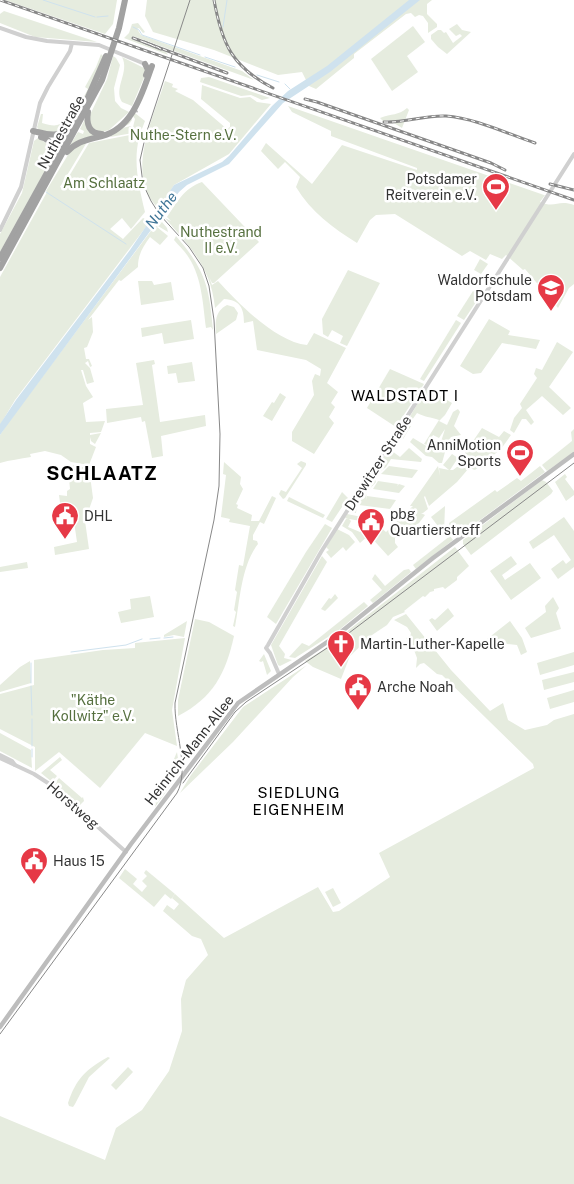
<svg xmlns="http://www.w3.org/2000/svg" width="574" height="1184" viewBox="0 0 574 1184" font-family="'Public Sans',sans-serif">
  <rect width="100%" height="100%" fill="#fff"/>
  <g fill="#e6ecdf">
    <path d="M5,0H117L113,24L105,34Z"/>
    <path d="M147,0H432L427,4V14L437,24V27L428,33V23L423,16L419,15L415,17L411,13L406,14L354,54V58L316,89L309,86L302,72L278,75L214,50L153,32L145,16Z"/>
    <path d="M4,11L97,42L35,37L0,23V14Z"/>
    <path d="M138,23L145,32L143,33L139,28L137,29L141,35L242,71L254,80L133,36V39L166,52L168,55L124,38L129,33L132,24Z"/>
    <path d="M457,24L462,30L471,32L447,54L438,47L431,39V35L438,30H441L444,33L446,32L453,43L462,36L460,34L456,36L449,29Z"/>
    <path d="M413,26L425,42L407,56L418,72L392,91L371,59Z"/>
    <path d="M101,54L104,57L94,80L69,126L58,133L39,130L37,127L41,114H43L42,123C53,126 59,128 66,118L71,120L88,89L85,87L96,67Z"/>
    <path d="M113,56L116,58L120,65L114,88L115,101L121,108L129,112L109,130L98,133L90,126L89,117L107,79Z"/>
    <path d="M122,57L146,69V73L132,106L122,102C113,88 130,72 122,57Z"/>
    <path d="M209,77L270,98L262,100L251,95L241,96L200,82L201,78Z"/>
    <path d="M165,81L173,84L172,87L178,89L175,91L193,100L227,129L230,127V123L201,99L202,85L240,98L250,97L257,102L271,104L229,154L174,185L159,209C124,177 153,118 165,81Z"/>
    <path d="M288,106L544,195H545L540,202C556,209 557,199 574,205V284L569,288L558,308L525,269L523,270L506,255L502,259L490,254L486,260L470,251L462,256L395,214L376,215L370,220L357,243C333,228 311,212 296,187L300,177L285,162L278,169L261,151L266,143L312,184L342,145L417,170V168L331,136V131L292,112Z"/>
    <path d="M407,108L409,110L402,128L389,120L383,121L380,118C392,113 398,116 407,108Z"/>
    <path d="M135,113L145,121L140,134L136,133L133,127L135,119L133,116Z"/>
    <path d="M86,117L94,135L69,147L78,132L83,134L84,131L80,129Z"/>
    <path d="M130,117L132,120L129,124L108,136L87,142L60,187L62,188L89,143L135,134L139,138C133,163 139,187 145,212L131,229L122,218L110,229L123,239L143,218L149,221L153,213L155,215L15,400L0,425V277L47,192L46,191L71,150L86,141L114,133Z"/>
    <path d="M131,126L134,132L133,133L110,137L122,128Z"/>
    <path d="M38,138L51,146L50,162L0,252V234L22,193L34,141Z"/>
    <path d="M202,182L259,242L214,283H212L209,277L212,285L218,281C238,303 276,342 307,345L314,333L346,348L327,383L338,392L331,403L335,407L329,417L334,423L314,454L292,441V432L314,395L312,381L315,374L320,376L321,369L306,360L257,350L253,321L244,323C244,308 240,300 224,299L215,308C211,267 190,247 165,218L171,221L167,217C178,201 183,189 202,182Z"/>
    <path d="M159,220L161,222L159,225L162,222L167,228L168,232L158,226L157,227L168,236L160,245L150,237C143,247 138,254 138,267L121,281L119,280L88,320L92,317L93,332L87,347L84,348L86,359H89L92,366L90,367L88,361L85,363L90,368L94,382L87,384L83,370H81L86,386L93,397L83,403L86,422L105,421L101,432L90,433V435L101,433L95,444L91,441L90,437V444L96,447L89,465L71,462L61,455L45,451L30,454L31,457C20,459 10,460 0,463V435L8,423Z"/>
    <path d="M176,236C205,270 209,285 213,330L211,327L206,328C203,305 202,278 189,258C185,251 179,246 174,240Z"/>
    <path d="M480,259L488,264L481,274L474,270Z"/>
    <path d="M348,270L380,283L347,346L340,343L343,336L332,330L328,337L323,334L322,319Z"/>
    <path d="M138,281H152L154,285L171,282L174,300L141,305Z"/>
    <path d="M473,291L480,296L464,320L457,316Z"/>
    <path d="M227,305L234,307L238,313L236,320L216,334C215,322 215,311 227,305Z"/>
    <path d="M489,319L510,331L508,335L540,340L536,349L502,343L481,373L473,374L460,366Z"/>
    <path d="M191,320L194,339L164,344L162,333L142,337L141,328Z"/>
    <path d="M456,320L461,323L424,381L420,379Z"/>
    <path d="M557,342L573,352L549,387L571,408L563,415L542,396L526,410L534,422L531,425L526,419H522L514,433L510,430L514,418L522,408L520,404L537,378L534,374L536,368L542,370Z"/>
    <path d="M154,360L155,364L152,365L160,422L205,415L206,426L161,436L163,456L152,458L145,421L142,422L141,417L107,423L106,409L143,405L136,363Z"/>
    <path d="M192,362L195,381L178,383L176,373L168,374L167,366Z"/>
    <path d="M390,369L424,384L396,427L367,408Z"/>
    <path d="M427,388L452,403L445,415L439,421L447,425L453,412L458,409L460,412L454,426L461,435L451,437L448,441L442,463H439L432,457L426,456L410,442L413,438L438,453L429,446L433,441L440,445L445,429L439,438L433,435L427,445L424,444L439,420C431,417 424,417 417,413L412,420L409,418Z"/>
    <path d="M280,393L286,397L272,421L263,416L272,402L274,403Z"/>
    <path d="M405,422L411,426L403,439L398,434Z"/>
    <path d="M482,428L499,437L504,431L511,435L501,449L475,470L469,468L457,482L429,506L425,496L424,497L428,509L423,513H421L425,515L419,523L395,538V543L398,547L388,556L369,535L360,543L352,532L342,526L346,519H348L345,518L347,514L372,519L378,524L349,519L351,521L348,527L360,532L378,529L379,526L386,532L413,506H410L438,466L440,476L439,468L449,470L443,465L452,454L458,458L450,470H453L462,463L460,460Z"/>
    <path d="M574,429V452L547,471L542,465L572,441L571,432Z"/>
    <path d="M396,438L398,440L392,451L400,457L409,448L422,459L421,462L391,459L386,467L374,477L376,482L366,493L367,500V496L396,500L390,509L359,505V502L357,506L356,513L349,511Z"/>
    <path d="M301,461L306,463V465L285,498L283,499L279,494L281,490L286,492L302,468L297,464Z"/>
    <path d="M224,462L241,477L240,484L243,489L236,504L238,505L237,508L252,515L251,521H259L272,496L276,498L264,524L260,522L253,535V540L257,541L258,544C241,566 240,600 235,627L233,626L236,612L234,610L237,592L235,590L239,565L243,566L250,526L229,522L230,519L221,517L226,475L223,474Z"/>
    <path d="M71,465L89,468L93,498L85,521L89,549L55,555L54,547L77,542L73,515L62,517L59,495L67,496V491L70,489L69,479L72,474L67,470Z"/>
    <path d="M389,466L418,470L412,478L381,474Z"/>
    <path d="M540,466L545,472L457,537L450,530L449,523L495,490L497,492L517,478L521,481Z"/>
    <path d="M565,474L567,477L565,479L574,491V495L566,501L555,482Z"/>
    <path d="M542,480L546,482L553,491L551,494L471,555L463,544V540Z"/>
    <path d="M378,481L398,484L397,486L399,484L405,486L399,493L373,489Z"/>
    <path d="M342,492L348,498L332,522L326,519Z"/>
    <path d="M289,497L325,515L323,518L287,501Z"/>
    <path d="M445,506L444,534L431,517Z"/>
    <path d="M564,517L574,531V567L558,579L551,569L563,560L566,564L571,560L554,535L533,549L529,542Z"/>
    <path d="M325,524L332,528L276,624L267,617L306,552Z"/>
    <path d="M337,529L349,535L355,542L346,551L343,547L331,558L326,552L329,550L326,547Z"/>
    <path d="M450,536L453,540L416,569L413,565Z"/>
    <path d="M455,547L469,566L457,577V580L445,589L443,587L434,589V591L430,592L425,597L423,596L404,611L405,612L393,617L387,625L372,635L350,656L341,679L313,667L305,661L323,650Z"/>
    <path d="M322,556L327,562L279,646L285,654L284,658L292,660L280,666L278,665L271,645Z"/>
    <path d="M511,556L517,564L502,575L505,580L530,563L541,578L511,600L490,571Z"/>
    <path d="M27,562L28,568L0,572V567Z"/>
    <path d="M409,569L411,572L373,603L370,600L382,590L372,579L375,574L385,586L404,570Z"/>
    <path d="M335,594L338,598L325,611L321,609L329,598L331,599Z"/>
    <path d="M150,596L154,617L121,623L118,612L131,609L130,599Z"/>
    <path d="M553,597L559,608L556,613L561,629L531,638L525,628L546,612L545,606Z"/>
    <path d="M364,602L368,606L339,630L295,658L289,657L302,643L309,646Z"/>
    <path d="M448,608L454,616L437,631L429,620L432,618L435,620Z"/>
    <path d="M406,614L451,670L490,711L503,703L508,720L525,730L547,725L554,720L574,714V1184H0V1116L105,1160L116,1128L142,1110L169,1071L182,1031L181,999L186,980L208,955L201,939L192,936L163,911L167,905L174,910L179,904L172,898L175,894L224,938L318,887L333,912L339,911L390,877L379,853L534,768L533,764L442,675L437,674L424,663L420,664L416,668L417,658L414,650L415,648L406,638L410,637L411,633L407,627L394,620Z"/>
    <path d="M195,619L209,622L234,636C226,673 213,698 178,716V700Z"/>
    <path d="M187,621L184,637L174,635L164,637V635Z"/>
    <path d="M510,621L522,638L527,652L521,655L517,645L507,644L499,639L491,645L486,646L482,643Z"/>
    <path d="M185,638L172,710L177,746L145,733L100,788L59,752L35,771V747L0,729V694L34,685V660L103,650L135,648V643Z"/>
    <path d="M574,652V665L540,675L537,663Z"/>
    <path d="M264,654L271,671L267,675L263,661L261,662L259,661Z"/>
    <path d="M30,661L31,683L0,692V685L20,667Z"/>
    <path d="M307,665L293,677L233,742L180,793L191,775L243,707Z"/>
    <path d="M574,672V682L544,690L542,680Z"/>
    <path d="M574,690V702L550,709L547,698Z"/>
    <path d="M0,733L31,750L32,768L0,751Z"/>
    <path d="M177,752L180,772L155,807L156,801Z"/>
    <path d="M60,757L62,760L50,770L57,776L52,782L41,773Z"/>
    <path d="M59,778L82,798L83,797L84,801L80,805L54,784Z"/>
    <path d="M125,869L137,879L133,884L142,892L147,886L142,881L147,876L144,873L146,870L175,894L171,899L165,894L154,907L119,878Z"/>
    <path d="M333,888L341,903L333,907L325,892Z"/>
    <path d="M108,1057L110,1058L89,1077L75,1104L73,1107L69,1106L68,1103C76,1079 86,1069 108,1057Z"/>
    <path d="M128,1067L133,1072L116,1090L111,1085Z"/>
  </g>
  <path fill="#cfe2ee" d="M409,0H420L330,72L283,103L229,164L187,185L179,192L0,435V424L16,400L130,250L174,185L222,162L229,156L272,106L288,91L327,66Z"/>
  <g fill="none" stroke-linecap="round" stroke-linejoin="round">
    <g stroke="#cfe2ee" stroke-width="1">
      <path d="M43,0L95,17"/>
      <path d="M97,17L108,16"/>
      <path d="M133,27L139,30L142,35L200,55"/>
      <path d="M223,27L227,0"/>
      <path d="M205,57L235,67"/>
      <path d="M257,75L279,82"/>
      <path d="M285,84L290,89"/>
      <path d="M46,192L126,244"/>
      <path d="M164,638L173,637"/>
      <path d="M150,639L160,638"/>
      <path d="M71,652L126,645L142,639"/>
      <path d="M31,663V683"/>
      <path d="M31,686L32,715"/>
      <path d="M32,719V746"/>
      <path d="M32,749V757"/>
    </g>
    <g stroke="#d0d0d0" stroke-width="4">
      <path d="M0,28L26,37L47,41L99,45L145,64"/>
      <path d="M0,230L21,187L40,103L48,87L70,51L72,43"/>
      <path d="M279,674L270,653L266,648L268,645L321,552L574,154"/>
      <path d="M0,755L12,761L15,765"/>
      <path d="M0,758L34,774L51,785L126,852"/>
    </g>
    <path stroke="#bdbdbd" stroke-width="4.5" d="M0,1027L131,844L238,703L336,636L433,558L574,454"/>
    <g stroke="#a2a2a2" stroke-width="6">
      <path d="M145,64L148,70L146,75"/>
      <path d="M88,112C86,124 89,134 102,134"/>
      <path d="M33,131C46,134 59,139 69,127"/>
      <path d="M41,137C52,140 55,149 52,160"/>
      <path d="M67,152C77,141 88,140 102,136C133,128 142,93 152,66"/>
      <path d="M0,258L85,104L106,56"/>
      <path d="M0,268L102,80L119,28L125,0"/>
    </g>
    <g stroke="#888" stroke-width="1">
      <path d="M137,111V112"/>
      <path d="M183,783L235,712L246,702L345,636L574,463"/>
      <path d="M0,1034L177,793C190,769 174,731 175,703L214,520L219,486L220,434L214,320L209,286L203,268L189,247L160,215L151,201L143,184L140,160L146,134L190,0"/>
    </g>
    <defs>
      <g id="rail">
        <path d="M0,0L574,200"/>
        <path d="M214,0C222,44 232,67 273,88"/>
        <path d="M133,38L227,73"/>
        <path d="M144,42L161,49"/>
        <path d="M305,99L317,102L491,163L505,170"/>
        <path d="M384,122C405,123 425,115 446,116C475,118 508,134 535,143"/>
        <path d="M550,184L574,190"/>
      </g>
    </defs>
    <use href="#rail" stroke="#888" stroke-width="3"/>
    <use href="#rail" stroke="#fff" stroke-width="1" stroke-dasharray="4" stroke-linecap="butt"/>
  </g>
  <defs>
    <symbol id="stadium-pin" viewBox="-11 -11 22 30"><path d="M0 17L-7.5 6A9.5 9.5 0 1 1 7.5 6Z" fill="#e63946" stroke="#fff"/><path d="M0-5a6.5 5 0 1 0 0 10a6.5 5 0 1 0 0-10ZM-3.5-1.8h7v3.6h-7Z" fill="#fff"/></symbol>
    <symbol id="school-pin" viewBox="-11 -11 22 30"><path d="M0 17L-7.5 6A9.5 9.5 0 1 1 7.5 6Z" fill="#e63946" stroke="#fff"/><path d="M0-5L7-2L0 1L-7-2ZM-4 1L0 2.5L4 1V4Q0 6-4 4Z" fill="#fff"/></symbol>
    <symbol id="civic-pin" viewBox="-11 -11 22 30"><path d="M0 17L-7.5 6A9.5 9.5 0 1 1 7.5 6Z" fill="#e63946" stroke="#fff"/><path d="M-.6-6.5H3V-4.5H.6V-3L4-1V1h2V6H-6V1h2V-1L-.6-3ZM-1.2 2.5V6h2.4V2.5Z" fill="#fff"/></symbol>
    <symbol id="church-pin" viewBox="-11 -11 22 30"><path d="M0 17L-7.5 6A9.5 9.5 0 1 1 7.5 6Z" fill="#e63946" stroke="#fff"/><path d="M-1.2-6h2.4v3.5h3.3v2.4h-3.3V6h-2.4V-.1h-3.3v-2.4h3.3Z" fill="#fff"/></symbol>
  </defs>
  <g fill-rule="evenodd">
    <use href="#stadium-pin" x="480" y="171" width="32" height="43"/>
    <use href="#school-pin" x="535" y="272" width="32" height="43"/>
    <use href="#stadium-pin" x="504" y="437" width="32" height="43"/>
    <use href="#civic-pin" x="49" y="500" width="32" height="43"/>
    <use href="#civic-pin" x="355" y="506" width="32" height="43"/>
    <use href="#church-pin" x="325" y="628" width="32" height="43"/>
    <use href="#civic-pin" x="342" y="671" width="32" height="43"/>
    <use href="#civic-pin" x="18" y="845" width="32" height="43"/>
  </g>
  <g text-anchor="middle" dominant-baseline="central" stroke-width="5" stroke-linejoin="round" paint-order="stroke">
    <g font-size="14" fill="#333" stroke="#fff">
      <text transform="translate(61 132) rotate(-61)">Nuthestraße</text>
      <text transform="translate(378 463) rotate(-57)">Drewitzer Straße</text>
      <text transform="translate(189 750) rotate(-52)">Heinrich-Mann-Allee</text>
      <text transform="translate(73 805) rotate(41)">Horstweg</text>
    </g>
    <g font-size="14" fill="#56703f" stroke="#fff">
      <text x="183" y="135">Nuthe-Stern e.V.</text>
      <text x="104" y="183">Am Schlaatz</text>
      <text x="221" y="232">Nuthestrand<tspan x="221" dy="16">II e.V.</tspan></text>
      <text x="93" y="700">"Käthe<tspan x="93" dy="16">Kollwitz" e.V.</tspan></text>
    </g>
    <g font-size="14" fill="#333" stroke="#fff" text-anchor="start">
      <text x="477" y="179" text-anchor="end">Potsdamer<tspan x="477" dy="16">Reitverein e.V.</tspan></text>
      <text x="532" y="280" text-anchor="end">Waldorfschule<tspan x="532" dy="16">Potsdam</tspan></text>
      <text x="501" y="445" text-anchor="end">AnniMotion<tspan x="501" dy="16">Sports</tspan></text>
      <text x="390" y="514">pbg<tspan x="390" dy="16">Quartierstreff</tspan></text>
      <text x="84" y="516">DHL</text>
      <text x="360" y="644">Martin-Luther-Kapelle</text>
      <text x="377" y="687">Arche Noah</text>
      <text x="53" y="861">Haus 15</text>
    </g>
    <g font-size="15" font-style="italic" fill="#3f7597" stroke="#fff">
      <text transform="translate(161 210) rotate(-53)">Nuthe</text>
    </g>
    <g font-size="15" letter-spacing="1" fill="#000" stroke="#fff">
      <text x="405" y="395">WALDSTADT I</text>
      <text x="299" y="792">SIEDLUNG<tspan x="299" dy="17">EIGENHEIM</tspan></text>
    </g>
    <g font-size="19" font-weight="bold" letter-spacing="1" fill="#000" stroke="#fff">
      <text x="102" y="473">SCHLAATZ</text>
    </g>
  </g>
</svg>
